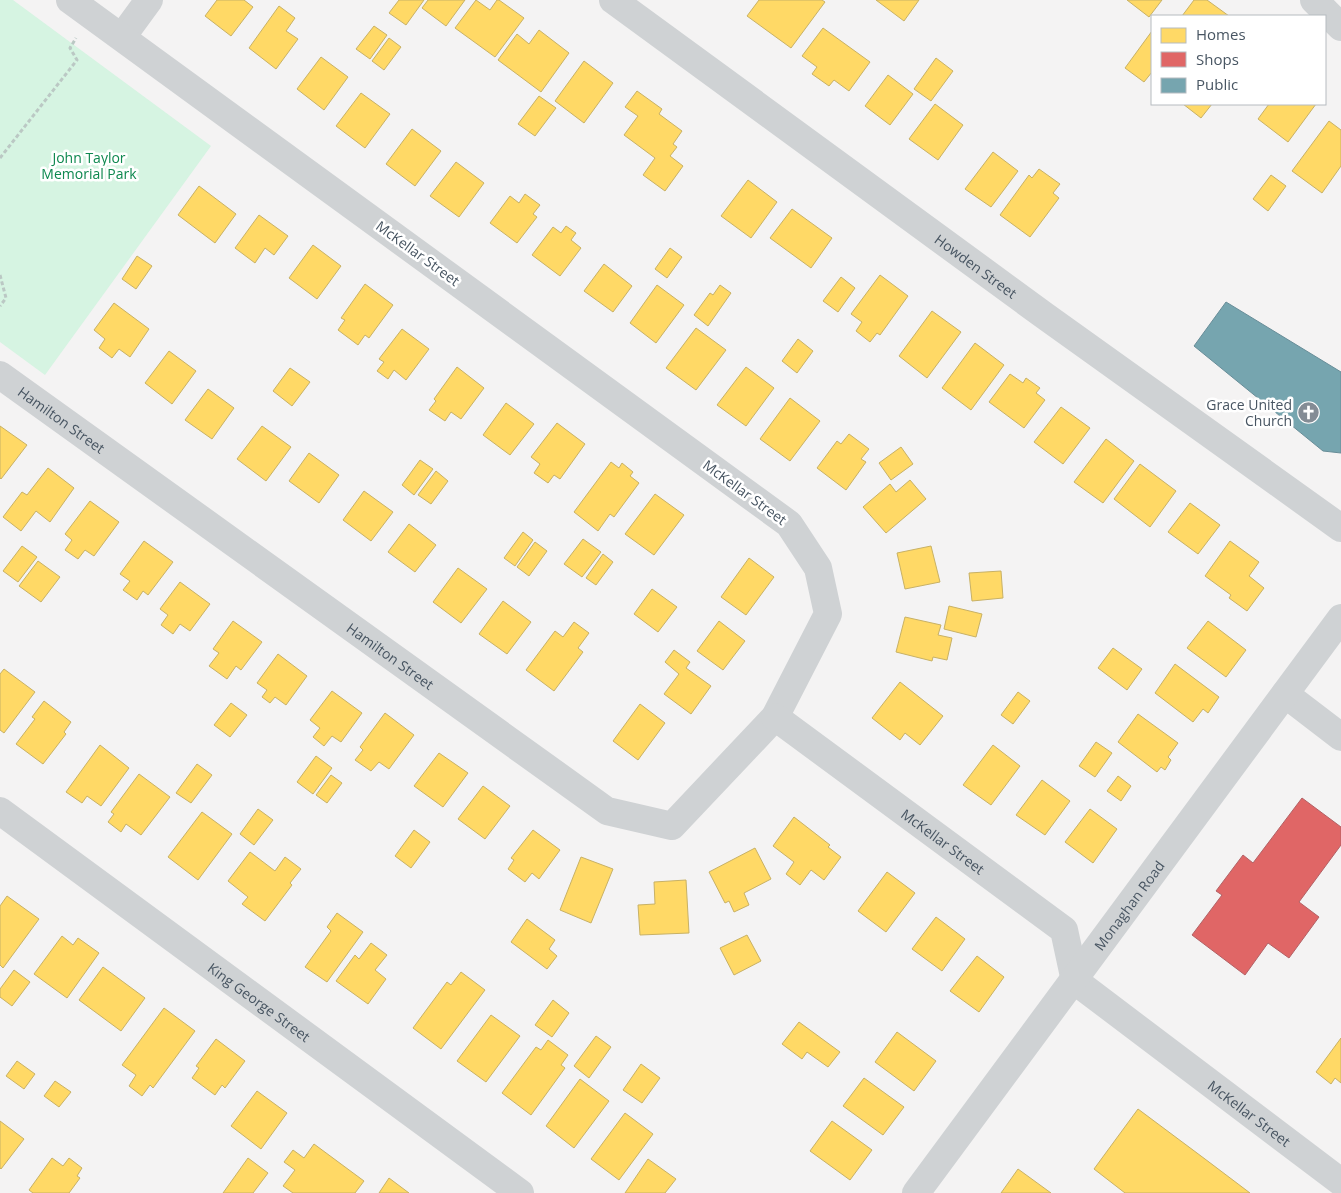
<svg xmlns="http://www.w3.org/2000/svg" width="1341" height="1193" viewBox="0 0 1341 1193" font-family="'Open Sans',sans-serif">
  <rect width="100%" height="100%" fill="#f4f3f3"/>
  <path fill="#d6f4e2" d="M0,0H13L211,146L45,375L0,342Z"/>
  <g fill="#ffd966" stroke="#c8b165">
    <path d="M217,0H244L253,7L231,36L205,16Z"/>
    <path d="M399,0H424L406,25L389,13Z"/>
    <path d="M428,0H465L446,26L422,8Z"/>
    <path d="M476,0L490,10L497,0H499L524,18L495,57L455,28Z"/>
    <path d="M759,0H822L825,2L791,48L747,16Z"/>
    <path d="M876,0H919L904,21Z"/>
    <path d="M1127,0H1162L1149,17Z"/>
    <path d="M1194,0H1207L1229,16H1182Z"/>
    <path d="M279,6L295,18L286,31L298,39L276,69L249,48Z"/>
    <path d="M374,26L387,35L370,59L356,49Z"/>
    <path d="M823,28L870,62L849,91L834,80L829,86L812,74L817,67L802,56Z"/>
    <path d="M539,30L569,53L541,92L498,60L517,34L529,44Z"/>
    <path d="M1152,31V72L1144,82L1125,68Z"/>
    <path d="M389,38L401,47L384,70L372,61Z"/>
    <path d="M321,57L348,77L324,110L297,89Z"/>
    <path d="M936,58L953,71L931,101L914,89Z"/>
    <path d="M584,61L613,83L584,123L555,101Z"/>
    <path d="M888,75L913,94L890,125L865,106Z"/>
    <path d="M637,91L662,109L659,114L682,131L673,144L677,147L670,156L683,166L665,191L643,175L655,158L624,135L638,116L625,107Z"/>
    <path d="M361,93L390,114L365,148L336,126Z"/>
    <path d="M539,96L556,108L535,136L518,124Z"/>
    <path d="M935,104L963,125L938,160L909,139Z"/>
    <path d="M1183,104H1212L1201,118Z"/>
    <path d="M1269,104H1316L1288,142L1258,119Z"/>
    <path d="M1329,121L1341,130V166L1322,193L1292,171Z"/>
    <path d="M412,129L441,151L415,186L386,164Z"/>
    <path d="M993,152L1018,171L991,207L965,189Z"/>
    <path d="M456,162L484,183L459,217L430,196Z"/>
    <path d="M1039,169L1060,184L1053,193L1059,198L1030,237L1000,215L1029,175L1032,178Z"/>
    <path d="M1271,175L1286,186L1268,211L1253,199Z"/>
    <path d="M748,180L777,202L751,238L721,216Z"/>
    <path d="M199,186L236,214L215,243L178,215Z"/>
    <path d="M525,194L540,205L533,214L537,217L517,243L490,223L510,196L519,203Z"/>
    <path d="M792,209L832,238L811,268L770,238Z"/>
    <path d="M259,215L288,236L274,255L265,248L255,263L235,248Z"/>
    <path d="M566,226L576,233L571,240L581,248L560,276L532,255L553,227L561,233Z"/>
    <path d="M313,245L341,266L317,299L289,278Z"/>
    <path d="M670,248L682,257L667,278L655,269Z"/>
    <path d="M137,256L152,266L136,289L122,279Z"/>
    <path d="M604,264L632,286L613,312L584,291Z"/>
    <path d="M880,275L908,296L880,335L877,333L870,342L856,331L862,322L851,314Z"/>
    <path d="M841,277L855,288L838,312L823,301Z"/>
    <path d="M365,284L393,305L369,338L365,335L358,345L338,330L345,320L341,318Z"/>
    <path d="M657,285L684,305L656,343L630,323Z"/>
    <path d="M720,285L731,293L708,326L694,315L710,293L713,295Z"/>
    <path d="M114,303L149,329L130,357L119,349L112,358L99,348L105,339L94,330Z"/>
    <path d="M932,311L961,332L927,378L899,356Z"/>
    <path d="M696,328L726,350L696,390L666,368Z"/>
    <path d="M402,329L429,349L406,380L394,370L388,379L377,371L384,362L379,359Z"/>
    <path d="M798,339L813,351L797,373L782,361Z"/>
    <path d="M975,343L1004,365L971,410L942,388Z"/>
    <path d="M169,351L196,371L172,404L145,383Z"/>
    <path d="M457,367L484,388L461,419L451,412L445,421L429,410L436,401L434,399Z"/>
    <path d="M746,367L774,388L746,426L717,405Z"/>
    <path d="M290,368L310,382L292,406L273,391Z"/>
    <path d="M1010,374L1023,383L1026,378L1040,388L1036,393L1045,400L1024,428L989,402Z"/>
    <path d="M208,389L234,408L212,439L185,420Z"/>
    <path d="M790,398L820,421L790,461L760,439Z"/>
    <path d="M506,403L534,424L510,455L483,435Z"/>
    <path d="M1061,407L1090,428L1063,464L1034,442Z"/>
    <path d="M557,423L585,444L560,479L554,475L548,483L534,473L540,464L531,457Z"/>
    <path d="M0,426L27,445L1,479L0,478Z"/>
    <path d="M262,426L291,447L266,481L237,459Z"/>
    <path d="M849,434L869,449L861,459L866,462L846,490L817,468L837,441L841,444Z"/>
    <path d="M1106,439L1134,461L1103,503L1074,482Z"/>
    <path d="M901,447L913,464L891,480L879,463Z"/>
    <path d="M309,453L339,475L319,503L289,481Z"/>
    <path d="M420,460L433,469L414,495L402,485Z"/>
    <path d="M611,462L619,468L622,463L633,472L630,476L639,483L614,517L610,514L598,531L574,512Z"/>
    <path d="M1140,464L1176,491L1150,527L1114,499Z"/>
    <path d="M48,468L74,488L50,522L36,511L21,531L3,517L22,492L27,495Z"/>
    <path d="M436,471L448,481L431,504L418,495Z"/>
    <path d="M910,480L926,499L886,533L863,507L890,484L896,492Z"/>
    <path d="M364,491L393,512L371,541L343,520Z"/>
    <path d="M655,494L684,515L654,555L625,534Z"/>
    <path d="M90,501L119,522L94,556L85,550L78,559L65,550L72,540L65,534Z"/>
    <path d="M1190,503L1220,525L1198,554L1168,532Z"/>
    <path d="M409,524L436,545L415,572L388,552Z"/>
    <path d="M523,532L533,540L515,566L504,558Z"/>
    <path d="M583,539L601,552L582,577L564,564Z"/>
    <path d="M144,541L173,562L148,595L143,591L137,600L123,590L130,581L120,574Z"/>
    <path d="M1230,541L1259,562L1249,576L1264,588L1247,611L1229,598L1231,595L1205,576Z"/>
    <path d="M535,542L547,551L529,576L517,567Z"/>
    <path d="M22,546L37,557L18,582L3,571Z"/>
    <path d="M931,546L940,582L905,589L897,553Z"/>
    <path d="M603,554L613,562L596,585L586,578Z"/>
    <path d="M749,558L774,577L746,615L721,597Z"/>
    <path d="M38,561L60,577L41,602L19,586Z"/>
    <path d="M458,568L487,589L461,623L433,602Z"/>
    <path d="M1001,571L1003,598L972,601L969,573Z"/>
    <path d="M180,582L210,604L190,631L180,624L173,634L161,625L168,615L160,609Z"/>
    <path d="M652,589L677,607L658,632L634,614Z"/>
    <path d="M503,601L531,622L507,654L479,634Z"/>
    <path d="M949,606L982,614L976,637L944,629Z"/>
    <path d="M905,617L941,625L938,635L952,638L947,660L933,657L932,661L896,652Z"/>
    <path d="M233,621L262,642L241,670L236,666L227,679L209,666L219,653L213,649Z"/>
    <path d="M719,621L745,641L723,670L697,651Z"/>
    <path d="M1208,621L1246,650L1226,677L1187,648Z"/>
    <path d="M574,622L589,633L578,648L583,652L554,691L526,670L555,631L563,637Z"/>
    <path d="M1113,648L1142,669L1127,690L1098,668Z"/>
    <path d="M674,650L690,662L686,668L711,686L691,714L664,694L679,674L665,662Z"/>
    <path d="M278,654L307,676L286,705L275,697L270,703L262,697L267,690L257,683Z"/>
    <path d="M1175,664L1219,697L1208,713L1203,709L1193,722L1155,693Z"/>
    <path d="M4,669L35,692L4,733L0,730V674Z"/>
    <path d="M900,682L943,716L920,745L905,733L900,740L872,718Z"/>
    <path d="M332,691L362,713L341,742L332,736L324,746L313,737L320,728L310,720Z"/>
    <path d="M1018,692L1030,701L1013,724L1001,715Z"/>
    <path d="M44,701L71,722L64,732L66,734L43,764L16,744L35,719L32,717Z"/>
    <path d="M231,703L247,715L230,737L214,725Z"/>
    <path d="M640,704L665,723L638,760L613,741Z"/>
    <path d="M385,713L414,735L389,769L379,762L371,771L355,760L363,750L360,747Z"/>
    <path d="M1138,714L1178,743L1168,757L1171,760L1165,770L1161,767L1157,772L1118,742Z"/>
    <path d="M1096,742L1112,753L1095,777L1079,766Z"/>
    <path d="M100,745L129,768L101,806L87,796L82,803L66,792Z"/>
    <path d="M993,745L1020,766L991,805L963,785Z"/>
    <path d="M439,753L468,773L443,807L414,786Z"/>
    <path d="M316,756L332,768L313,794L297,782Z"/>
    <path d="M197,764L212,775L191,803L176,793Z"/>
    <path d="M139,774L170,797L141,835L126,824L121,832L108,822L114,814L111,812Z"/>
    <path d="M331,775L342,783L327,803L316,795Z"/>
    <path d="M1118,776L1131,786L1121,801L1107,791Z"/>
    <path d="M1042,780L1070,801L1045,835L1016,815Z"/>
    <path d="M483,786L510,806L485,839L458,819Z"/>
    <path d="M258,809L273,820L254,845L240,834Z"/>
    <path d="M1090,809L1117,829L1093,863L1065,842Z"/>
    <path d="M202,812L232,834L198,880L168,857Z"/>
    <path d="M794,817L830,845L828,847L841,857L824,880L811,870L800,885L786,874L794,862L773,846Z"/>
    <path d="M414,830L430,842L411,868L395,856Z"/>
    <path d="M533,830L560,850L539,879L532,873L525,882L508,869L514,860L511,858Z"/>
    <path d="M755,848L771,879L744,893L749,905L734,912L729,901L725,903L709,872Z"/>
    <path d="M250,852L275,871L285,857L301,869L290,883L292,885L265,921L242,904L248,897L228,881Z"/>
    <path d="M581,857L613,869L591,923L560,910Z"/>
    <path d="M887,872L915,893L886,932L858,911Z"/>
    <path d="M686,880L689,933L640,935L638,905L655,904L654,882Z"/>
    <path d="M7,896L39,919L3,968L0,965V906Z"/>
    <path d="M337,913L363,932L327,982L305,967L331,931L327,927Z"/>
    <path d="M936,917L965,939L942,971L912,949Z"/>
    <path d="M527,919L555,940L549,949L557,956L547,969L511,942Z"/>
    <path d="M747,935L761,961L734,975L720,948Z"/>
    <path d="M62,936L73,945L78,938L99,953L67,998L34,974Z"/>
    <path d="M371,943L387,955L375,970L386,979L368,1004L336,981L355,955L359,959Z"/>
    <path d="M977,956L1004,977L979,1012L950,991Z"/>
    <path d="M103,967L145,998L121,1031L79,1000Z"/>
    <path d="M14,970L30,982L12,1006L0,997V989Z"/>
    <path d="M461,972L485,990L441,1049L413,1028L447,982L451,985Z"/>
    <path d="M553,1000L569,1013L552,1037L535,1025Z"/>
    <path d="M164,1008L195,1031L153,1088L150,1085L142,1096L129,1086L136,1075L122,1065Z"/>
    <path d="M491,1015L520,1036L486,1082L457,1061Z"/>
    <path d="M799,1022L840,1052L828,1067L807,1052L802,1059L782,1044Z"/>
    <path d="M897,1032L936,1061L914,1091L875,1062Z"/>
    <path d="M596,1036L611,1047L589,1078L574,1066Z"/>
    <path d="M1341,1038V1083L1335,1078L1331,1084L1316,1072Z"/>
    <path d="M216,1039L245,1061L225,1088L222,1085L215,1095L192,1078L199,1068L196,1066Z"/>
    <path d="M548,1040L568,1055L561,1065L565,1068L531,1115L502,1093L536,1047L541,1050Z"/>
    <path d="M17,1061L35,1074L24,1089L6,1076Z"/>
    <path d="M641,1064L660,1078L642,1103L623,1090Z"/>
    <path d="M864,1078L904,1107L883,1135L843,1106Z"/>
    <path d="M580,1079L609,1101L574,1148L546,1126Z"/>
    <path d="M55,1081L71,1092L59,1107L44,1096Z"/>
    <path d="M257,1091L287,1113L261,1149L231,1126Z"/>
    <path d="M1138,1109L1205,1159L1250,1193H1125L1094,1169Z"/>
    <path d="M625,1113L653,1134L619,1180L591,1159Z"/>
    <path d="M0,1121L24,1139L1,1169L0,1168Z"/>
    <path d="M832,1121L872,1150L850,1180L810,1151Z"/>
    <path d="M314,1144L364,1181L355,1193H293L283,1186L295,1170L284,1162L293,1150L304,1158Z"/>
    <path d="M52,1158L63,1166L69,1158L82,1168L77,1176L80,1178L69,1193H33L29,1190Z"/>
    <path d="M248,1158L268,1173L253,1193H223Z"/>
    <path d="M648,1159L676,1179L665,1193H625Z"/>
    <path d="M1018,1169L1051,1193H1001Z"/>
    <path d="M389,1178L409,1193H379Z"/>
  </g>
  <path fill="#e06666" stroke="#b26165" d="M1302,798L1341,827V845L1299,902L1319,917L1289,958L1268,943L1245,975L1192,935L1222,895L1216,891L1243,855L1253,863Z"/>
  <path fill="#76a5af" stroke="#688d98" d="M1226,302L1341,372V453L1323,451L1194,346Z"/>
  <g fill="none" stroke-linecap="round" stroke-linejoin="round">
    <g stroke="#bbc8c4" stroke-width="3" stroke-dasharray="4 2.5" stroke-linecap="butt">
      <path d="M0,158L77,60L70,48L76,38"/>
      <path d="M0,275L6,298L0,306"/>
    </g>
    <g stroke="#cfd2d4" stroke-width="28">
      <path id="s1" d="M613,0L1045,316L1341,528"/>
      <path d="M1314,0L1341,27"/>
      <path d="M122,37L149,0"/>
      <path id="s2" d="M0,375L607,811L672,826L775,717L828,614L818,568L789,524L70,0"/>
      <path d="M1285,694L1341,737"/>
      <path id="s3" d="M775,717L1064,930L1075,981L1341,1182"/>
      <path id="s4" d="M0,811L520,1193"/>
    </g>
    <path stroke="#cfd2d4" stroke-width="28" id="s5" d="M916,1193L1341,618"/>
  </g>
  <defs>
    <symbol id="church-disc" viewBox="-11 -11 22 22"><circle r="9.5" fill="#848c95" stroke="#fff"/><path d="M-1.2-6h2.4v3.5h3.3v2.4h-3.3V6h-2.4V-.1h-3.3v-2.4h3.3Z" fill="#fff"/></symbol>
  </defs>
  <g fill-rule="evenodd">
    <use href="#church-disc" x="1296" y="400" width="25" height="25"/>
  </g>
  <g text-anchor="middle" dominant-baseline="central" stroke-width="5" stroke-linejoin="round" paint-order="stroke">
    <g font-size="14" fill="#0e884f" stroke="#fff">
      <text x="89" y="157">John Taylor<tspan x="89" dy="16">Memorial Park</tspan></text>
    </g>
    <g font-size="14" fill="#485562" stroke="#fff">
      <text transform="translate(418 253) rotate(36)">McKellar Street</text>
      <text stroke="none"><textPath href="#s1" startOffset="450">Howden Street</textPath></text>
      <text stroke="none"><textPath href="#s2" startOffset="76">Hamilton Street</textPath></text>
      <text transform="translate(745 492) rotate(36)">McKellar Street</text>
      <text stroke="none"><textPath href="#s2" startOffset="481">Hamilton Street</textPath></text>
      <text stroke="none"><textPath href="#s3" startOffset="209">McKellar Street</textPath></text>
      <text stroke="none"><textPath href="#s5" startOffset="358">Monaghan Road</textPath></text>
      <text stroke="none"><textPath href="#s4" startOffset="322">King George Street</textPath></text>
      <text stroke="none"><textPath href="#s3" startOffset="630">McKellar Street</textPath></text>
    </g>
    <g font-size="14" fill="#485562" stroke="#fff" text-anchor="end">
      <text x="1292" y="404">Grace United<tspan x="1292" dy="16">Church</tspan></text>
    </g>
  </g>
  <rect x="1151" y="15" width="175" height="90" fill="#ffffff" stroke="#b6bbc0"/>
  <rect x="1161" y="28" width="25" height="15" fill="#ffd966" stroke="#b6bbc0"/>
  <text x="1196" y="40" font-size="15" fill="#485562">Homes</text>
  <rect x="1161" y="52" width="25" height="15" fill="#e06666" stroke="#b6bbc0"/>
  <text x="1196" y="65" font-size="15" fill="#485562">Shops</text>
  <rect x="1161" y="78" width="25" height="15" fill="#76a5af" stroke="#b6bbc0"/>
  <text x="1196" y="90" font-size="15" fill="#485562">Public</text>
</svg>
